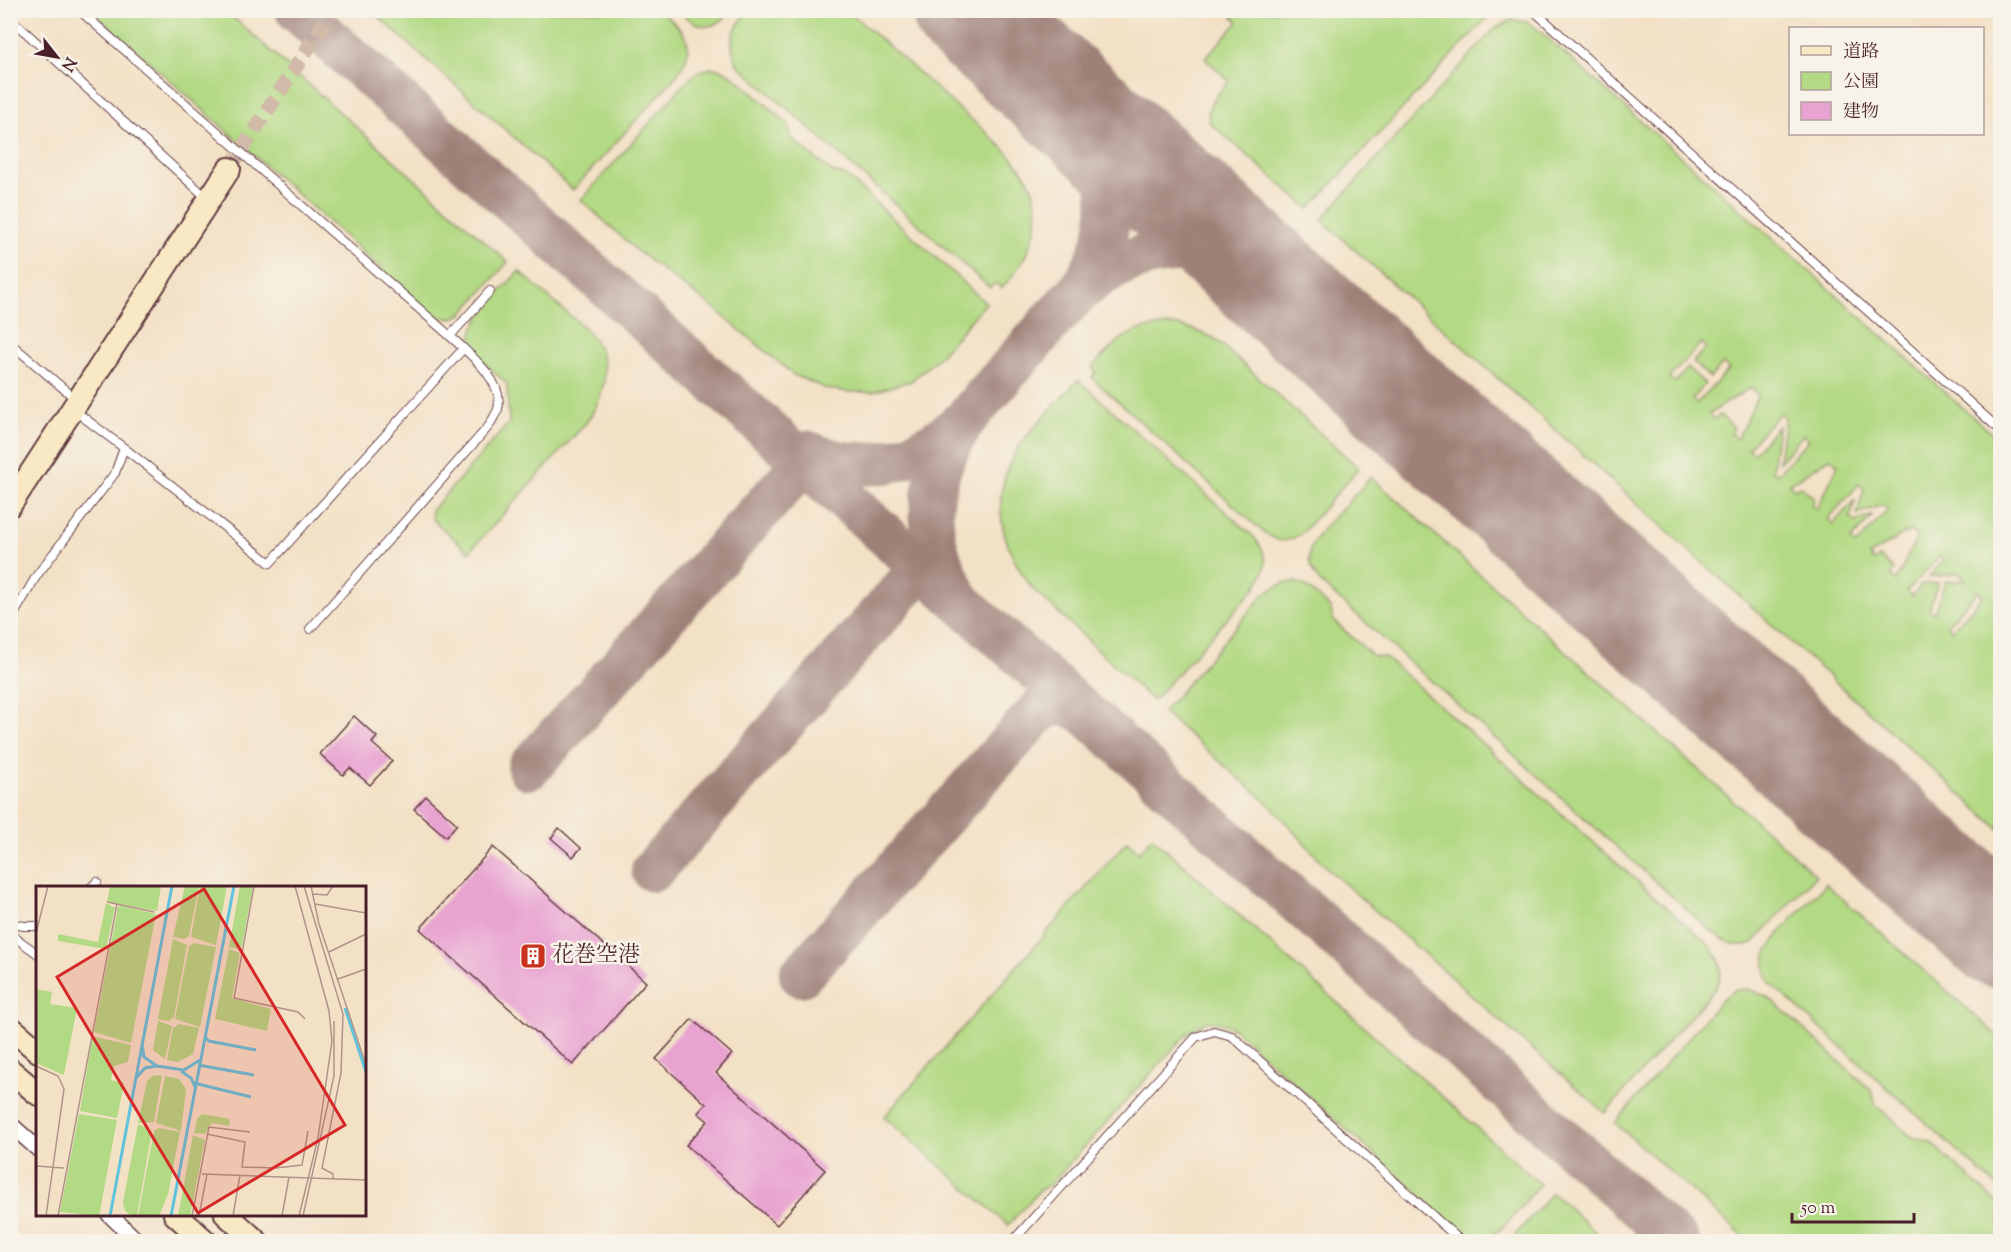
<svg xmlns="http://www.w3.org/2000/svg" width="2011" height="1252" viewBox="0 0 2011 1252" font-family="'Sorts Mill Goudy','Noto Serif JP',serif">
  <rect width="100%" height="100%" fill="#f7f3e8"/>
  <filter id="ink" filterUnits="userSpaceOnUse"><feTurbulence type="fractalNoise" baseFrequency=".0167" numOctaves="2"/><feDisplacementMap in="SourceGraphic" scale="12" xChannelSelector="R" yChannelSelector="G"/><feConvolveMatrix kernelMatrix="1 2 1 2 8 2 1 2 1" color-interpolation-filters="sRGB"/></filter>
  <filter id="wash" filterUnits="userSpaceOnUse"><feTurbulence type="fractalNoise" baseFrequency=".008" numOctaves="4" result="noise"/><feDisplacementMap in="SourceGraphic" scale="24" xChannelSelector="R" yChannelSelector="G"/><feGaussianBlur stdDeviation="1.35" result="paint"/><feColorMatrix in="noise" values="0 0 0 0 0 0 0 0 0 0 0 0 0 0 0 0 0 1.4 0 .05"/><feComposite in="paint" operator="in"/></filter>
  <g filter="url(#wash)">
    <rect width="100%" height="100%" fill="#f3e1c6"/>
    <g fill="#b2d983" stroke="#7e7c57" stroke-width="1.5" fill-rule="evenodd">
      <path d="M92,11H226L508,262L463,313C452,320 445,320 433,315Z"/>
      <path d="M372,11H661C684,31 699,43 678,74L573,190Z"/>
      <path d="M679,11H732C712,33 699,29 679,11Z"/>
      <path d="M748,11H848C883,41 917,71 951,102C976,124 1020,157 1032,188C1046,225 1026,263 1002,288L995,283L990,288L737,64C727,40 733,29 748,11Z"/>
      <path d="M1227,11H1490L1488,17L1309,209L1210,123C1203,106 1219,94 1229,81L1205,58L1238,22Z"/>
      <path d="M1511,20L1527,22L1535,27L2000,441V830L1324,222L1322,219L1494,29ZM1701,343L1706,348L1693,362L1710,378L1723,364L1729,369L1697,403L1692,399L1705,384L1688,368L1675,382L1669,378ZM1750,388L1758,395L1737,439L1731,434L1734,428L1720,415L1714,419L1709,414ZM1780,413L1785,418L1779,462L1803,435L1809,440L1777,474L1772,470L1778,426L1754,453L1748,448ZM1830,458L1838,465L1817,509L1812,505L1814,498L1800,486L1794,489L1789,484ZM1859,484L1864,489L1857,514L1882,505L1888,510L1856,545L1851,540L1873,515L1855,522L1850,517L1855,500L1833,524L1828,519ZM1910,530L1917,537L1896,581L1891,576L1894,570L1880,557L1874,561L1869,556ZM1940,556L1944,560L1929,577L1959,573L1966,580L1945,582L1934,613L1929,609L1938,583L1922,584L1912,596L1907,591ZM1978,591L1983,596L1952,630L1947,625Z"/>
      <path d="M712,68L721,69L736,78L788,124L791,138L832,172L845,175L986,303L938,358L911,381L872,392H849L827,389L794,375L711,306L637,251L581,200L687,81L699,71Z"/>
      <path d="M519,271C533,283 547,296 561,308C569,315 579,322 586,330C614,359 607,393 586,423L469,552L432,519L431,511L509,423L507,384C497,374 482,363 474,351C459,327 505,288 519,271Z"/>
      <path d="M1174,325L1195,330L1214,338L1359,468L1303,532C1286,545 1279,543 1262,531L1092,378L1096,372L1092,367C1122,336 1130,327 1174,325Z"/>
      <path d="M1078,380L1254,537C1269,557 1269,566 1256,587L1153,701L1033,589C998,544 987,491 1023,441C1039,420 1060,400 1078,380Z"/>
      <path d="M1371,477L1816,875L1753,943C1736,949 1725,942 1711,931L1320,582C1296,554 1316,537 1336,515C1348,503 1359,490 1371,477Z"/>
      <path d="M1295,582L1306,586L1330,608L1334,621L1373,656L1385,657L1708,944C1722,960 1726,971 1714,990L1605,1113L1328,869L1271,806L1163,712L1265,593L1284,583Z"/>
      <path d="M1152,837L1540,1184C1527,1199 1499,1240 1479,1239C1469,1239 1461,1232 1454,1226L1234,1029C1211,1016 1201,1021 1183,1038L1051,1184L1040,1190L1008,1225L884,1117L1127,841L1139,852Z"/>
      <path d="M1826,884L2000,1038V1189L1770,983C1766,974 1763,966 1766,956C1771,936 1811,901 1826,884Z"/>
      <path d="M1747,989L1768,997L1871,1090L1876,1105L1912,1137L1930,1142L2000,1205V1241H1748L1615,1123L1722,999L1735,990Z"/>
      <path d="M1552,1193L1606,1241H1510Z"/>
    </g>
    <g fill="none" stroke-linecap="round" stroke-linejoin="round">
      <g stroke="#9e8078" stroke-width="44">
        <path d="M297,10L1678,1242"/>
        <path d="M1075,106C1116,169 1123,225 1081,289"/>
        <path d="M806,452C863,476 914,463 960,424"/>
        <path d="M954,590C920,529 926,482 962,423C986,395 1010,368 1034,341C1049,324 1064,305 1081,290C1127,250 1190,238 1246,266C1255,270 1264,277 1273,283"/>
        <path d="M529,768L787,481C801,467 815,463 834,462"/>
        <path d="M653,870L922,567L926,561L931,540"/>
        <path d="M801,975L1039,711C1055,702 1068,703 1083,711"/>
      </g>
      <path stroke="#9e8078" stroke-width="110" d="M967,10L2000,933"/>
    </g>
    <g id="blocks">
      <g fill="#e8a3d1">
        <path d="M354,716L377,737L372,743L392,761L370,785L350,768L343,775L320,754Z"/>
        <path d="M426,796L457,824L446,837L414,809Z"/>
        <path d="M559,828L581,848L573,857L551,838Z"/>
        <path d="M493,847L646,982L573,1065L420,929Z"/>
        <path d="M692,1019L732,1054L716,1073L825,1170L777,1225L686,1145L708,1121L698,1113L706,1104L656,1059Z"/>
      </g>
    </g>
  </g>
  <g filter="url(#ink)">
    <use href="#blocks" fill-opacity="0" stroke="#633c42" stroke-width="1.5"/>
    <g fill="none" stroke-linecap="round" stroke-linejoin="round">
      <path stroke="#d1baa7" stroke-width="15" stroke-dasharray="15 8" stroke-linecap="butt" d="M229,169L333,10"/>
      <defs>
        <g id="lane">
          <path d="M79,10L450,336C468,353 505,381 498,409C496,414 492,420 489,426L310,629"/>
          <path d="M1533,10L2000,430"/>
          <path d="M10,18L208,199"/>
          <path d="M450,336L490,291"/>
          <path d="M10,343L77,400"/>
          <path d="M75,411L124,448"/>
          <path d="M10,621L37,575L115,473L124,448L270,563L463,349"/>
          <path d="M90,888L97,882"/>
          <path d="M10,923L24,926H38"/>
          <path d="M10,934L38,954"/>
          <path d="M1012,1242L1196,1037L1214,1031L1232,1036L1462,1242"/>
        </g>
        <g id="street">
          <path d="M10,1124L38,1149"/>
          <path d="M109,1214L138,1242"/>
        </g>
        <g id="secondary">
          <path d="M10,505L229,169"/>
          <path d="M10,1027L38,1051"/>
          <path d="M10,1070L38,1094"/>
          <path d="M175,1214L206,1242"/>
          <path d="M226,1214L257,1242"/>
        </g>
      </defs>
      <use href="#lane" stroke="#633c42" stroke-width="10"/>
      <use href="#street" stroke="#633c42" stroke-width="18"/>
      <use href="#secondary" stroke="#633c42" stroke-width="26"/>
      <use href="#lane" stroke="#fff" stroke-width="8"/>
      <use href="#street" stroke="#fff" stroke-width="15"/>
      <use href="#secondary" stroke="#f8e8c3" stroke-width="22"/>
    </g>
  </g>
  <defs>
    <symbol id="building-square" viewBox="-11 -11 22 22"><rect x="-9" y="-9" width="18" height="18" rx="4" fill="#c8321e" stroke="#f7f3e8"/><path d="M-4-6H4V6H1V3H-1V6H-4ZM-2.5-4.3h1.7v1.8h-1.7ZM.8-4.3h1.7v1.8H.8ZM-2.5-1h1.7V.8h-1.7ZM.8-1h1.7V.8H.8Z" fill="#fff"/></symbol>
  </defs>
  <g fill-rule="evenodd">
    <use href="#building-square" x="518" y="941" width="30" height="30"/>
  </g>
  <g text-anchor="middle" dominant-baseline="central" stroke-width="5" stroke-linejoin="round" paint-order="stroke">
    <g font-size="22" fill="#4a1f2b" stroke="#f7f3e8" text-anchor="start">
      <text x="552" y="956">花巻空港</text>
    </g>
  </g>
  <g transform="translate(36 886)">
    <rect width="330" height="330" fill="#f3e1c6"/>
    <path d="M74,0H125L121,25L71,16ZM149,0H163L153,50L148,53L137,51ZM164,0H191L180,59L155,51ZM204,0H217L206,60L201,63L193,61ZM70,17L79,22L70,63L22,55V48L62,56ZM86,20L120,28L95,157L58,146L82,21ZM137,53L151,59L138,131L133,135L122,133ZM158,57L180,61L164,141L139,133L153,60ZM193,63L204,67L196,112L235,123L231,145L179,133ZM0,103L16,106L14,118L41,122L28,189L0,177ZM122,135L136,140L129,173L117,164ZM143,138L163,142L157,168L142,176L131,174L137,142ZM60,151L95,159L92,176L78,180L75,194L88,197L81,232L44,225L56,153ZM126,189L118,236L102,237L111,195L116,190ZM129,190L143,193L150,203L145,245L120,237ZM43,228L81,234L63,330L24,326ZM166,228L194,233L193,240L176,237L169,248L158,247L161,233ZM102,238L116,245L101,329L96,330L89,325L87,316ZM123,242L144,246L132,308L123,330H102L118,245ZM157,249L169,254L154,330H142Z" fill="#b2d983"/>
    <path fill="none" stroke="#5fc3dd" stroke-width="3" d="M309,122L330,186M169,151L173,155L220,164M106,158L108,171L121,180L148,184L164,174M162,179L218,189M145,185L155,192L159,201M99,193L109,182L120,180M158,197L215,211M74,330L136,0M135,330L198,0"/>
    <path fill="none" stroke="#af9388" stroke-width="1.5" d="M218,0L198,112L262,126L269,133M259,0L293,125L296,155L282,252L263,330M268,0L307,128L305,187L286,282L297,288V293M275,0L283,38L330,179M277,8L291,9L297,0M71,16L118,26M279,18L330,27M0,47L12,0M293,66L330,48M302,93L330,83M0,180L22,190L28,203L10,330M171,248L209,256L206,281L240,282L266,279L272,245M0,280L28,282M166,288L330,294M22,330L81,18M156,330L173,241L214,246M163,330L171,288M197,330L204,289M246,330L253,291M267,330L298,190V135"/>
    <path fill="#d62828" fill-opacity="0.15" stroke="#d62828" stroke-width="3" d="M168,3L309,239L162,327L21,91Z"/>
    <rect width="330" height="330" fill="none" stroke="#4a1f2b" stroke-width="3"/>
  </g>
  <rect width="2011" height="1252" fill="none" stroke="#f7f3e8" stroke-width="36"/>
  <rect x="1789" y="27" width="195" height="108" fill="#f7f3e8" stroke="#b29e9c" stroke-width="1.5"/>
  <rect x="1801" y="46" width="30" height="9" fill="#f8e8c3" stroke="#b29e9c" stroke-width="1.5"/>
  <text x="1843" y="57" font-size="18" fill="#4a1f2b">道路</text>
  <rect x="1801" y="72" width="30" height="18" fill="#b2d983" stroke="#b29e9c" stroke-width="1.5"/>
  <text x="1843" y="87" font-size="18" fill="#4a1f2b">公園</text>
  <rect x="1801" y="102" width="30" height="18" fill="#e8a3d1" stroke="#b29e9c" stroke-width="1.5"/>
  <text x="1843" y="117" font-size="18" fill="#4a1f2b">建物</text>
  <g transform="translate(57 57) rotate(121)" stroke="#f7f3e8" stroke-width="4.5" paint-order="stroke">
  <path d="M0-4.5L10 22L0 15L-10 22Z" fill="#4a1f2b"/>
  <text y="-9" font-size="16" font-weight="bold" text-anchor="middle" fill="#4a1f2b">N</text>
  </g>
  <path d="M1792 1213v9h122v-9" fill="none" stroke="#4a1f2b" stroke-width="3"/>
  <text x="1801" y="1213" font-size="18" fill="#4a1f2b" stroke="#f7f3e8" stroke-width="4.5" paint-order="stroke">50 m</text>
</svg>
